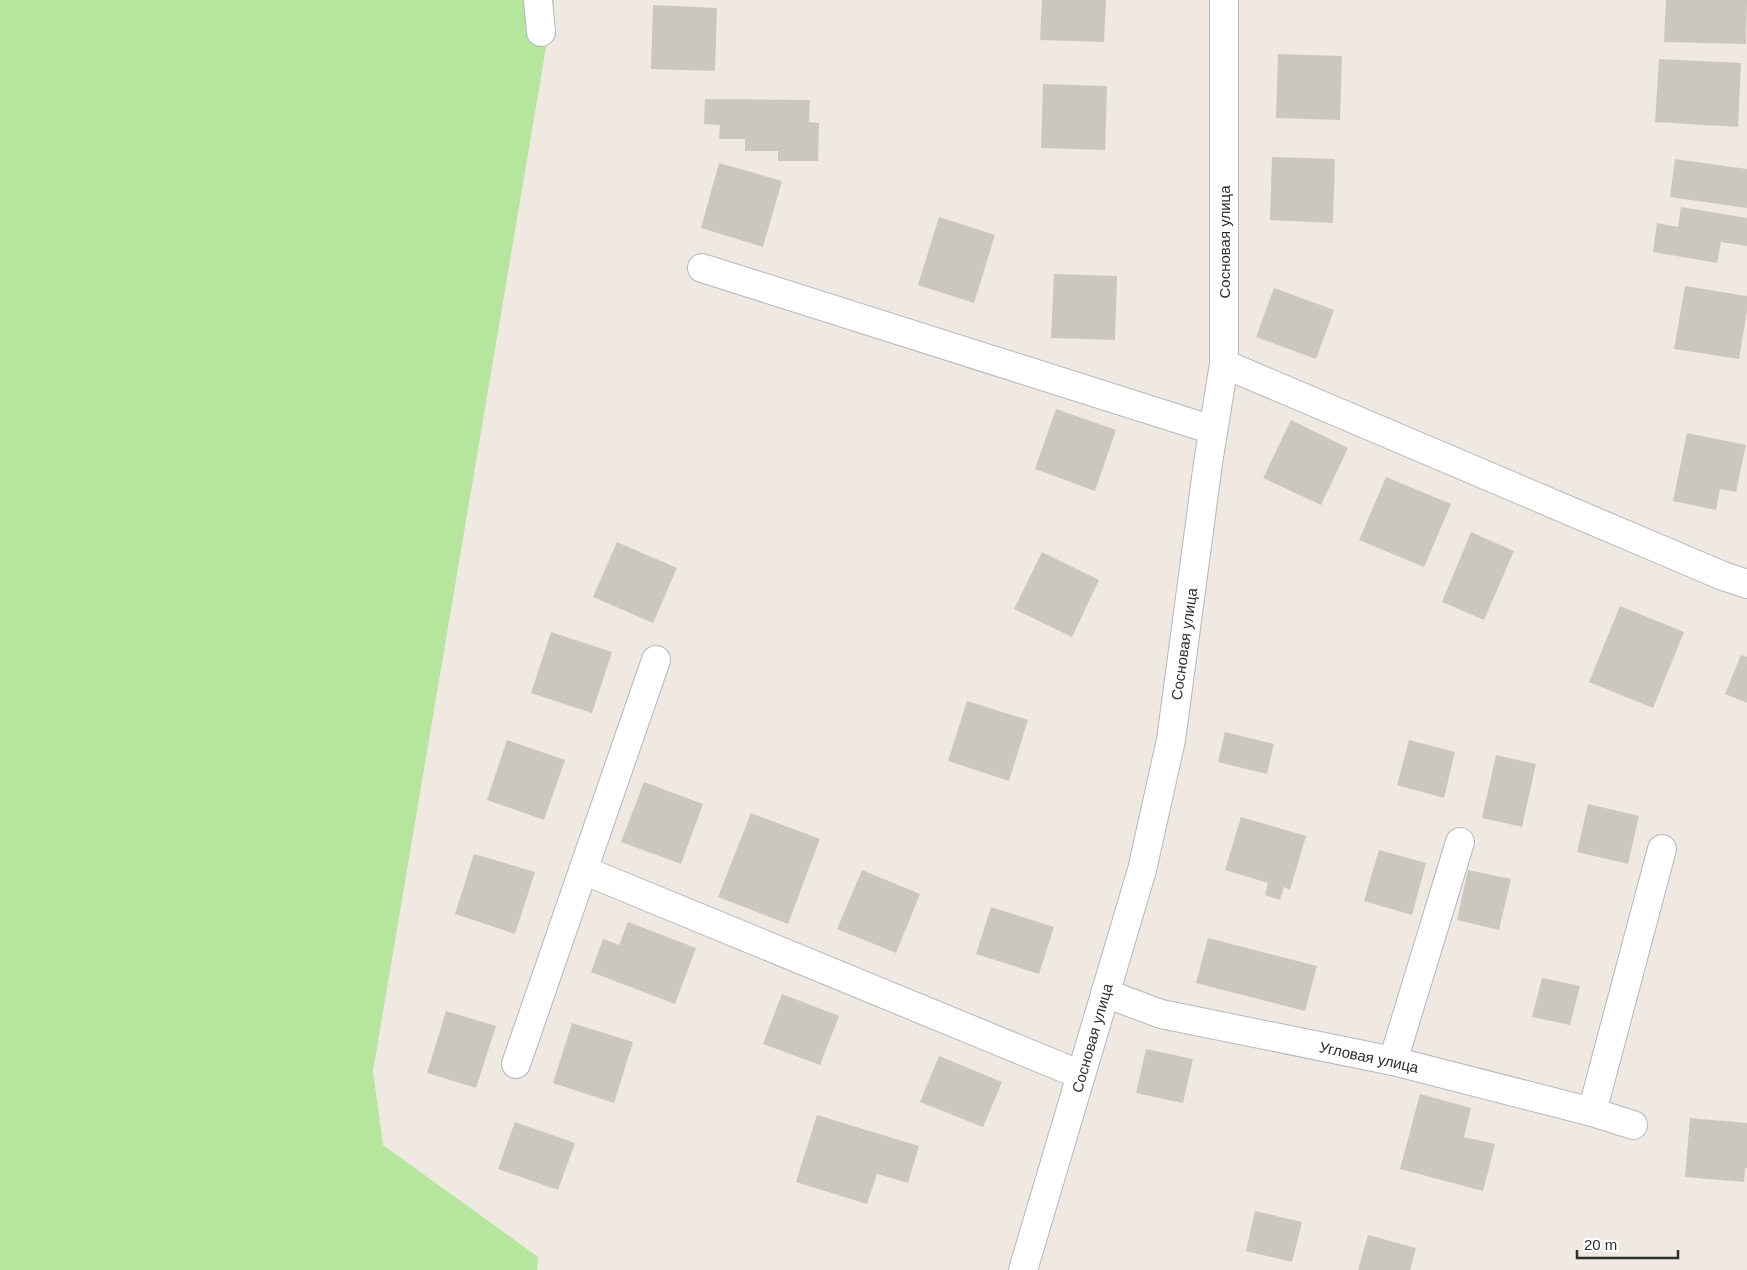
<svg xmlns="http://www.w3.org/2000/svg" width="1747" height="1270" viewBox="0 0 1747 1270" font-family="Arial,sans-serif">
  <rect width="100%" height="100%" fill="#efe9e1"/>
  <path fill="#b6e59e" d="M0,0H554L373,1071L383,1145L538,1257L537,1270H0Z"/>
  <g fill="#cbc7bf">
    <path d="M1042,0H1106L1104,42L1040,40Z"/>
    <path d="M1666,0H1747L1746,44L1664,42Z"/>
    <path d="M653,5L717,8L715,71L651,69Z"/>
    <path d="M1278,54L1342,56L1340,120L1276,118Z"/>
    <path d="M1659,59L1741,63L1738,127L1655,122Z"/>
    <path d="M1043,84L1107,86L1105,150L1041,148Z"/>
    <path d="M705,99L810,100L809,122L819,123L818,161H778V151H745V139H719L720,125L704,124Z"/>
    <path d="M1272,157L1335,159L1333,223L1270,220Z"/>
    <path d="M1675,159L1747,169V208L1670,197Z"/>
    <path d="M719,163L782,181L763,247L701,228Z"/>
    <path d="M1681,207L1747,218V246L1721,242L1717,263L1653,252L1657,223L1678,227Z"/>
    <path d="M939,217L995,235L974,303L918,285Z"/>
    <path d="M1054,274L1117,276L1115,340L1051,338Z"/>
    <path d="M1685,286L1747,296V311L1739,359L1674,349Z"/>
    <path d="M1274,288L1334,310L1316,359L1256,337Z"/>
    <path d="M1056,409L1116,430L1095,491L1035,469Z"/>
    <path d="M1291,420L1348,448L1321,505L1263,478Z"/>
    <path d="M1687,433L1746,445L1736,492L1720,489L1716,510L1673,501Z"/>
    <path d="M1386,477L1451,504L1424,567L1359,540Z"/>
    <path d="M1471,532L1514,551L1484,620L1442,602Z"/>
    <path d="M617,542L677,568L653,623L593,597Z"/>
    <path d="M1042,552L1099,580L1072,637L1014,609Z"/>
    <path d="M1620,606L1684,632L1653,708L1589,682Z"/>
    <path d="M551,632L612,652L592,713L531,693Z"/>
    <path d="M1741,655L1747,657V703L1725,694Z"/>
    <path d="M967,701L1028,720L1009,781L948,761Z"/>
    <path d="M1225,732L1274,744L1267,774L1218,762Z"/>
    <path d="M507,740L565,760L544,820L487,800Z"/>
    <path d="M1409,740L1455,752L1444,798L1397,785Z"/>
    <path d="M1496,755L1536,764L1522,827L1482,818Z"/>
    <path d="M644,782L703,804L681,864L621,842Z"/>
    <path d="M1588,804L1639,816L1628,864L1577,852Z"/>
    <path d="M751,813L820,839L788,924L718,897Z"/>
    <path d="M1241,817L1306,836L1290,890L1284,887L1280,900L1265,895L1268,883L1225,870Z"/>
    <path d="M1379,850L1426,863L1412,915L1364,901Z"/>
    <path d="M474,854L535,872L515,934L455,914Z"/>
    <path d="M862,870L920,894L896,953L837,929Z"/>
    <path d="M1468,870L1511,879L1499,930L1457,920Z"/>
    <path d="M991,907L1054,927L1039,974L976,954Z"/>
    <path d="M628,922L696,948L675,1004L591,972L603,939L619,945Z"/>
    <path d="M1208,938L1317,966L1305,1011L1196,983Z"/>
    <path d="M1542,978L1580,986L1570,1025L1532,1017Z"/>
    <path d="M782,994L839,1016L820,1065L763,1044Z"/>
    <path d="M446,1011L496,1026L476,1088L427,1073Z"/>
    <path d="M572,1023L633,1042L614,1103L553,1083Z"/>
    <path d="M1146,1049L1193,1059L1183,1103L1136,1093Z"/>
    <path d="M939,1056L1002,1082L983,1127L920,1102Z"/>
    <path d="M1420,1094L1471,1108L1464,1137L1495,1144L1483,1191L1400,1169Z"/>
    <path d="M817,1115L919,1146L908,1183L877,1174L867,1204L796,1182Z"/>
    <path d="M1690,1118L1747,1123V1168H1745L1744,1182L1685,1177Z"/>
    <path d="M515,1122L575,1143L558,1190L498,1169Z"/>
    <path d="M1255,1211L1302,1222L1292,1262L1246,1251Z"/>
    <path d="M1368,1235L1416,1248L1410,1270H1358Z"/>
  </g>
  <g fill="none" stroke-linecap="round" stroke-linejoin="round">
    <defs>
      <g id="minor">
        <path d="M538,0L541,32"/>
        <path d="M702,268L1213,430"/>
        <path d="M1224,364L1723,576L1747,584"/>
        <path d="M583,870L1081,1075"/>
        <path d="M1105,993L1161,1014L1393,1061L1592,1112L1633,1125"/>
        <path d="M1393,1061L1460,842"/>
        <path d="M516,1064L656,660"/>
        <path d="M1592,1112L1662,849"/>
        <path d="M1023,1270L1142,870L1171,740L1208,463L1224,364V0"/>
      </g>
    </defs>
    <use href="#minor" stroke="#b4b7c1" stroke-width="30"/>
    <use href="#minor" stroke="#fff" stroke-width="28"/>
  </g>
  <g text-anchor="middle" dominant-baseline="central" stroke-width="4" stroke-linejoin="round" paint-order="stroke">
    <g font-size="15" fill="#2e2e2e" stroke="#fff">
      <text transform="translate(1224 242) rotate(-90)">Сосновая улица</text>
      <text transform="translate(1184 644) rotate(-82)">Сосновая улица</text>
      <text transform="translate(1092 1038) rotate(-74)">Сосновая улица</text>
      <text transform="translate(1369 1057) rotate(12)">Угловая улица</text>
    </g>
  </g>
  <path d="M1577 1250v8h101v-8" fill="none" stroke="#2e2e2e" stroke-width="2.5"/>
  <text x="1584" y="1250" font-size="15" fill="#2e2e2e" stroke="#ffffff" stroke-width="4" paint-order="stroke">20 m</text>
</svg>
